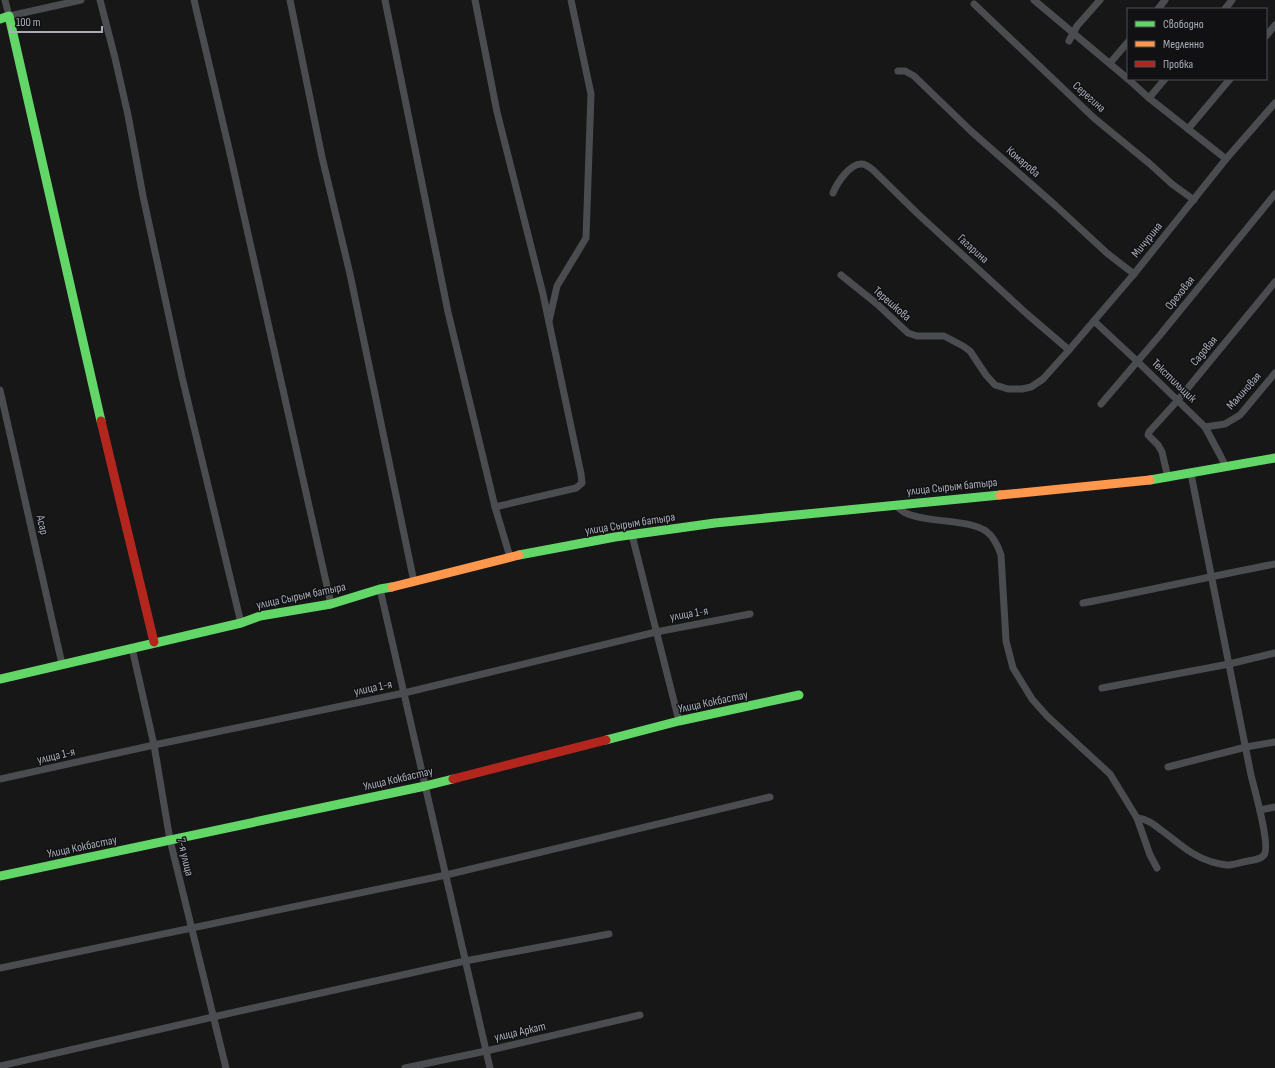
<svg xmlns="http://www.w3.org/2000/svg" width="1275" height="1068" viewBox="0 0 1275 1068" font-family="'Sofia Sans Condensed',sans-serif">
  <rect width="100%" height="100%" fill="#171717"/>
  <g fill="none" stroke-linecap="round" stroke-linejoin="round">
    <g stroke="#4b4c50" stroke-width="7">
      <path d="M5,0L9,16L81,0"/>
      <path d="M100,0L115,58L128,115L143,196L182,377L241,623"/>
      <path d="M194,0L229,149L331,604"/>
      <path d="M290,0L322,157L350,274L414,582"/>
      <path d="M385,0L448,312L495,507L510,557"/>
      <path d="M475,0L497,112L543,294L581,474L582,483L576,488L495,507"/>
      <path d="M1034,0L1128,79"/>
      <path d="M974,4L1094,118L1150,164L1172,184L1194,200"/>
      <path d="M1158,9L1165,0"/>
      <path d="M1225,9L1232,0"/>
      <path d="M1266,36L1275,25"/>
      <path d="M1069,41L1077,26L1100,0"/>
      <path d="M1110,63L1128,42"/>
      <path d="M898,71H905L914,76L972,132L1056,206L1108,254L1134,274"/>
      <path d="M1128,79L1149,98L1226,159"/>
      <path d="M1149,98L1165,79"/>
      <path d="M1188,129L1230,79"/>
      <path d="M833,193C837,183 850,163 862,164C866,164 870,168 873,170L919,215L1027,314L1069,350"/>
      <path d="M841,275L877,304L908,333L917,336H944L963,346L970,351L986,375L995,385L1008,389H1022L1031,387L1043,379L1069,350L1134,274L1226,159L1275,103"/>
      <path d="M549,321L557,286L586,238L591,94L571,0"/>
      <path d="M1094,321L1138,362L1205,427L1219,453L1226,467"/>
      <path d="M0,390L62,664"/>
      <path d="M1101,404L1160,335L1275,194"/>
      <path d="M1205,427L1225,424L1240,415L1275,373"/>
      <path d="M1168,478L1162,452L1158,445L1148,435L1149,432L1178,400L1275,282"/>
      <path d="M895,505C899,508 903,513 908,514C930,523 968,519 986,531C994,537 998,546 1001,555L1006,641L1013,668L1032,699L1047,716L1110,774L1137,818L1150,855L1157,868"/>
      <path d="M632,535L679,721"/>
      <path d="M380,589L490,1068"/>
      <path d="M1083,603C1147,591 1211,576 1275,564"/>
      <path d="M132,648L154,745L170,840L226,1068"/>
      <path d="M1102,688L1229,664L1275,653"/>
      <path d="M1168,767L1246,747L1275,742"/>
      <path d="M0,779L154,745L404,693L656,632L750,614"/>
      <path d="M1260,810L1275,807"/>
      <path d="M1137,818C1147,819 1153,824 1161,830C1178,842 1191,856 1212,862C1216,863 1222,865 1227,865C1234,865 1241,862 1248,861C1253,860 1260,860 1264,855C1271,846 1254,788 1251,775L1191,474"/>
      <path d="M0,968L446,875L770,797"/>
      <path d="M0,1066L213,1017L465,961L609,934"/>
      <path d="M405,1068L486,1051L640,1015"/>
    </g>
    <g stroke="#63d668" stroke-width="9">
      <path d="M0,19L9,16L101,421"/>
      <path d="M1150,480L1275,458"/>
      <path d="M519,555L615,537L715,523L1000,495"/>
      <path d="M0,679L241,623L260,616L331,604L380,589L392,587"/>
      <path d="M606,740L679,721L799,695"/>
      <path d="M0,876L425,786L453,779"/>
    </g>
    <g stroke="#ff974d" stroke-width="9">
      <path d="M1000,495L1150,480"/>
      <path d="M392,587L519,555"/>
    </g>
    <g stroke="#b3261e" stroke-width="9">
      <path d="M101,421L154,642"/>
      <path d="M453,779L606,740"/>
    </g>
  </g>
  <g text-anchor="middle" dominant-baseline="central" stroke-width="3" stroke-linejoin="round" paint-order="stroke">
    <g font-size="12" fill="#a8adb8" stroke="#111113">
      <text transform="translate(1089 97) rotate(42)">Серегина</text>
      <text transform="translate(1023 162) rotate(41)">Комарова</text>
      <text transform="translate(1147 240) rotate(-51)">Мичурина</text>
      <text transform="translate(973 249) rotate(42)">Гагарина</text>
      <text transform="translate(1180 293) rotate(-51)">Ореховая</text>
      <text transform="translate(892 304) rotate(41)">Терешкова</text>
      <text transform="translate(1204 351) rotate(-50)">Садовая</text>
      <text transform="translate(1174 381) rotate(44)">Текстильщик</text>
      <text transform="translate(1244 391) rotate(-48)">Малиновая</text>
      <text transform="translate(952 487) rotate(-6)">улица Сырым батыра</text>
      <text transform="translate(630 524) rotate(-9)">улица Сырым батыра</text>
      <text transform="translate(42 525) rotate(77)">Асар</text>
      <text transform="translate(301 596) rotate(-12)">улица Сырым батыра</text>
      <text transform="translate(689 614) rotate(-10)">улица 1-я</text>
      <text transform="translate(373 688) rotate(-12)">улица 1-я</text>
      <text transform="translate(713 702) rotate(-12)">Улица Кокбастау</text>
      <text transform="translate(56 756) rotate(-13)">улица 1-я</text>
      <text transform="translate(398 779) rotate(-13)">Улица Кокбастау</text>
      <text transform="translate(82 847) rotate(-12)">Улица Кокбастау</text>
      <text transform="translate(185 857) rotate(77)">7-я улица</text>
      <text transform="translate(520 1032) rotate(-13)">улица Аркат</text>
    </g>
  </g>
  <rect x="1127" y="8" width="140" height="72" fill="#111113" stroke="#4d4f55"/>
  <rect x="1135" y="21" width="20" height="6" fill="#63d668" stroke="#4d4f55"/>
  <text x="1163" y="28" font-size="12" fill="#a8adb8">Свободно</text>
  <rect x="1135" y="41" width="20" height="6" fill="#ff974d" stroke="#4d4f55"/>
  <text x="1163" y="48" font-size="12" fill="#a8adb8">Медленно</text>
  <rect x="1135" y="61" width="20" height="6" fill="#b3261e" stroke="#4d4f55"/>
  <text x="1163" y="68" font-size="12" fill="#a8adb8">Пробка</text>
  <path d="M10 26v6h92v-6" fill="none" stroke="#a8adb8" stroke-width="2"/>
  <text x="16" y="26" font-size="12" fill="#a8adb8" stroke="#111113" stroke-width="3" paint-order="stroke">100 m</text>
</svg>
